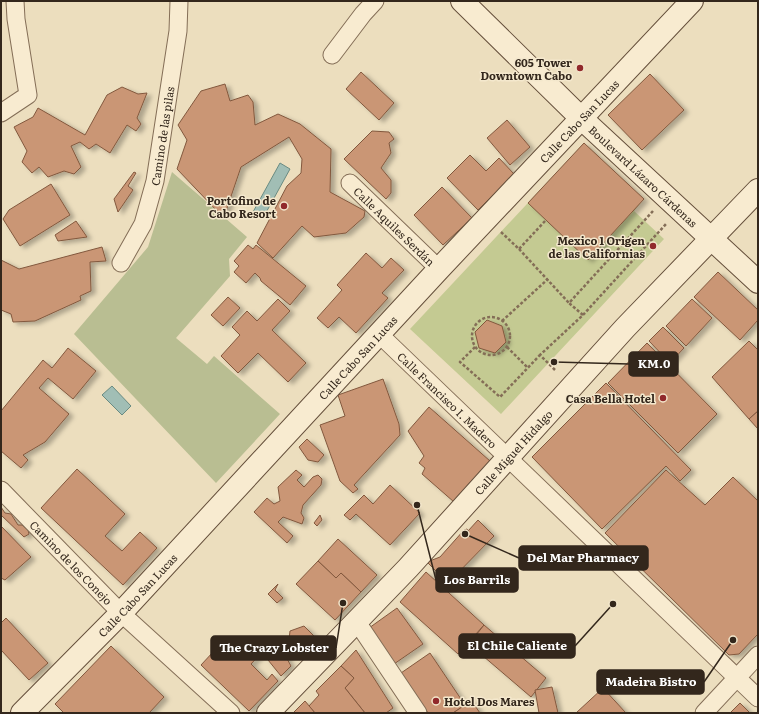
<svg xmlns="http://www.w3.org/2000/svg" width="759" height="714" viewBox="0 0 759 714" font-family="Literata,serif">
  <defs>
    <filter id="shadow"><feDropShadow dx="4.5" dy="2.5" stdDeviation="2" flood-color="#0004"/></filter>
  </defs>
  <rect width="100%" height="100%" fill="#ecdebe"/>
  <path fill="#c4ca92" d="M584,143L644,199L634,211L664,239L501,414L410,329Z"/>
  <path fill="#b9be92" d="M172,172L247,237L229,259L230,276L176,338L207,364L214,356L280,414L216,483L74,334L148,247Z"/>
  <g fill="#a1beb5" stroke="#698b82">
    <path d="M280,163L290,169L263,218L253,212Z"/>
    <path d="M112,386L131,406L122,415L102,395Z"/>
  </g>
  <g fill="#ca9674" stroke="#82583e" filter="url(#shadow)">
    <path d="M361,72L394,103L379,120L346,89Z"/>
    <path d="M650,74L684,110L642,150L608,115Z"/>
    <path d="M225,84L230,101L248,95L253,102L255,125L278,114L300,124L331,149L330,192L365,211L364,217L346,233L314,237L302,226L273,258L257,243L287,186L301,173L302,159L289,137L241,167L225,214L217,211L177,169L187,140L178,125L201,91Z"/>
    <path d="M122,87L138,94L147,93L137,118L141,124L136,131L127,125L110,153L96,144L89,149L80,142L71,146L81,167L74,174L64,171L48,177L39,167L32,173L22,162L27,151L14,127L33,117L38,108L85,135L107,95Z"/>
    <path d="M507,120L530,147L510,165L487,138Z"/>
    <path d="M372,131L389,132L394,139L389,143L391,153L381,168L391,180V193L386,199L344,159Z"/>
    <path d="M584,143L644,199L588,260L528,203Z"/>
    <path d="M470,155L486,171L499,158L514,174L478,210L447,178Z"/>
    <path d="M134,172L136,173L128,186L133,190L118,212L114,199Z"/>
    <path d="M51,184L70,215L20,246L3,219L9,210Z"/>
    <path d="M442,187L472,218L443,245L414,215Z"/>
    <path d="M76,221L87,237L58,241L55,235Z"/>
    <path d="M248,245L253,249L256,245L306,286L290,305L261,281L260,278L255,273L246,283L234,272L239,266L234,261Z"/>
    <path d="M102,247L106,261L90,262L91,291L80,296L81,300L35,321L13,322L11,314L1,310V260L19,269Z"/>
    <path d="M366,253L382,268L391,258L404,270L382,293L388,298L356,333L339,317L328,328L317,318L342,290L337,285Z"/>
    <path d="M718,272L758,310V320L740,340L694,297Z"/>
    <path d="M228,297L240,308L223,326L211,315Z"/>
    <path d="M278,299L290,311L272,330L306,363L288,382L258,353L238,373L221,356L240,335L232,327L247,311L257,321Z"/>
    <path d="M692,299L712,318L686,346L666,326Z"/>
    <path d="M487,320L502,326L506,342L495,353L479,348L475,332Z"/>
    <path d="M663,327L684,348L670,363L649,341Z"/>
    <path d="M749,341L758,350V411L749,419L712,377Z"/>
    <path d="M647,343L717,414L678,453L608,383Z"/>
    <path d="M68,348L96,371L73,399L48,378L39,388L69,414L45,442L23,455L28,460L21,468L1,451V411L43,360L52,368Z"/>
    <path d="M383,379L399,424L400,435L354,485L358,489L353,493L340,481L320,425L345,416L338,395Z"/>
    <path d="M606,383L691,470L680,481L666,466L602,529L532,457Z"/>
    <path d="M429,407L490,461L454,502L422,474L425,468L419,463L424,456L408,431Z"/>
    <path d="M758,411V429L749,419Z"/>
    <path d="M307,439L324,455L318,462L308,460L299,447Z"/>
    <path d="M77,469L125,514L105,536L122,551L140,532L157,548L123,585L41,508Z"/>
    <path d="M296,470L302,475L297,480L304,487L313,477L318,475L322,479L321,485L303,505L301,513L304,518L302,524L283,517L278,522L293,536L287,543L254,512L267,498L274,504L280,501L278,487Z"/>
    <path d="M666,470L705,505L733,477L758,501V634L739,654L729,655L605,533Z"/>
    <path d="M390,485L420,513L390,545L356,514L350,520L344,515L364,495L373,504Z"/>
    <path d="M1,507L5,513L11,514L18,525H22L28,530L29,534L24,537L1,515Z"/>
    <path d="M320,515L322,520L317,526L314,523Z"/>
    <path d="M478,520L494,536L448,583L427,562L440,557L464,530L467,529L468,531Z"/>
    <path d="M1,526L31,557L5,580L1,578Z"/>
    <path d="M338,539L377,575L361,592L341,573L336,578L318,561Z"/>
    <path d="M318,561L336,578L341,573L361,592L335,620L296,584Z"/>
    <path d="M426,572L484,625L458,654L400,602Z"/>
    <path d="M278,584L275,590L283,598L277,603L268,594Z"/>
    <path d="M397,608L423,644L394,664L369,628Z"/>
    <path d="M6,618L48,663L29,680L1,650V623Z"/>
    <path d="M484,625L546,678L531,697L469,644Z"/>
    <path d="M304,626L321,643L307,658L289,640L290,631Z"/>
    <path d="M226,638L248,659L260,647L264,650L251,664L267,680L272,674L278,681L249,711L201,665Z"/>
    <path d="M287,639L294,648L286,657L291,666L281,676L264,655L272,643L280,648Z"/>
    <path d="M111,646L164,697L149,713H64L55,704Z"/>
    <path d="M356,650L393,708L386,713H365L345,688L354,678L341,666Z"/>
    <path d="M430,653L465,705L453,713H428L401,673Z"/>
    <path d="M341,666L354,678L345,688L365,713H315L309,706L319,695L316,691Z"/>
    <path d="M552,687L558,713H539L535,690Z"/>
    <path d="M603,688L626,713H576Z"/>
    <path d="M471,700L480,713H453L465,705Z"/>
    <path d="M305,701L315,713H293Z"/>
    <path d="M740,703L750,713H730Z"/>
  </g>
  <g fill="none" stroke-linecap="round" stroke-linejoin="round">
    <defs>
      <g id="street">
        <path d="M332,55L363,14L375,1"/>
        <path d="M1,113L28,95L16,19L15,1"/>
        <path id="s1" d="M350,183L439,269"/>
        <path id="s2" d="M121,263L143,224L155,181L178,31L179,1"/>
        <path id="s3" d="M379,334L758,698"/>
        <path id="s4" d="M1,490L121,613L231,713"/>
        <path d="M357,622L418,713"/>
        <path d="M704,713L758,655"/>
      </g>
      <g id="secondary">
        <path id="s5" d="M462,1L581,118L758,282"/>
        <path id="s6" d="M22,713L121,613L439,269L692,1"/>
        <path id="s7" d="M268,713L408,568L625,328L758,190"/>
      </g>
    </defs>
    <use href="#street" stroke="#846e57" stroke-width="19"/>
    <use href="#secondary" stroke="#654f3b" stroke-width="24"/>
    <g stroke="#846e57" stroke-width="2.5" stroke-dasharray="3 2" stroke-linecap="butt">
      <path d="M501,232L519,249L546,220"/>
      <path d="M519,249L569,303"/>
      <path d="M583,315L666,224"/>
      <circle cx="491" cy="336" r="19"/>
      <path d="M502,321L548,279"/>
      <path d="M475,347L460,362L500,397L540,355"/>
      <path d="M507,347L528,368"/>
      <path d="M555,370L540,355L583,315L569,303L653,211"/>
    </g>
    <use href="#street" stroke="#f8ebd0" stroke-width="17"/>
    <use href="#secondary" stroke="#f8ebd0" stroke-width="22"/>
  </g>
  <g fill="#91292b" stroke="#f4e8cd" stroke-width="1.5">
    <circle cx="580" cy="68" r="4"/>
    <circle cx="284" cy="206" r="4"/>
    <circle cx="653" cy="246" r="4"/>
    <circle cx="663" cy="398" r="4"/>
    <circle cx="436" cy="701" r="4"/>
  </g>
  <g text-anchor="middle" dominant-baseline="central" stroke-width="3" stroke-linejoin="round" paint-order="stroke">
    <g font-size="11" font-weight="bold" fill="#33271c" stroke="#f4e8cd" text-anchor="end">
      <text x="572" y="62">605 Tower<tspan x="572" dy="13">Downtown Cabo</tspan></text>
      <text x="276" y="200">Portofino de<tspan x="276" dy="13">Cabo Resort</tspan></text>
      <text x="645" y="240">Mexico 1 Origen<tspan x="645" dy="13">de las Californias</tspan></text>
      <text x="655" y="398">Casa Bella Hotel</text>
      <text x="444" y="701" text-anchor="start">Hotel Dos Mares</text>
    </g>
    <g font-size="11" fill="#33271c" stroke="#f4e8cd">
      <text stroke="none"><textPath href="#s6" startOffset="813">Calle Cabo San Lucas</textPath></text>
      <text stroke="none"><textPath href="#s2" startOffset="135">Camino de las pilas</textPath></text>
      <text stroke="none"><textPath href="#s5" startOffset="252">Boulevard Lázaro Cárdenas</textPath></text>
      <text stroke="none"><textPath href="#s1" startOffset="62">Calle Aquiles Serdán</textPath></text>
      <text stroke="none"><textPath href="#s6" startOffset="489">Calle Cabo San Lucas</textPath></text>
      <text stroke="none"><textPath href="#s3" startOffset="95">Calle Francisco I. Madero</textPath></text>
      <text stroke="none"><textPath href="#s7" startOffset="358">Calle Miguel Hidalgo</textPath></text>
      <text stroke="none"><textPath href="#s4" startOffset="101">Camino de los Conejo</textPath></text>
      <text stroke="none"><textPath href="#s6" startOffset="165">Calle Cabo San Lucas</textPath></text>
    </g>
  </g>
  <path fill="none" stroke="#33271c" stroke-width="1.5" d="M554 362L629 364M465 534L519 558M417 505L436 580M613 604L575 646M343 603L336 648M733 640L704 682"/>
  <g fill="#33271c" stroke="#f4e8cd" stroke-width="1.5">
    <circle cx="554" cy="362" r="4"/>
    <circle cx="465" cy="534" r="4"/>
    <circle cx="417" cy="505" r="4"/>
    <circle cx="613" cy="604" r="4"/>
    <circle cx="343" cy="603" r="4"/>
    <circle cx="733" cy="640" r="4"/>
  </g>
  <g fill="#33271c" stroke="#33271c" stroke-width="1.5">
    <rect x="629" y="352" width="49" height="24" rx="4"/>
    <rect x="519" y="546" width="129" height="24" rx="4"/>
    <rect x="436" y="568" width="82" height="24" rx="4"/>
    <rect x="459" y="634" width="116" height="24" rx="4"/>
    <rect x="211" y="636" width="125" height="24" rx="4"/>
    <rect x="597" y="670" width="107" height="24" rx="4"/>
  </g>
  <g font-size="12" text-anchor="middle" font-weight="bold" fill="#fff">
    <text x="654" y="368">KM.0</text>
    <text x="583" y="562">Del Mar Pharmacy</text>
    <text x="477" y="584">Los Barrils</text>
    <text x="517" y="650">El Chile Caliente</text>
    <text x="274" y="652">The Crazy Lobster</text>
    <text x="651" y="686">Madeira Bistro</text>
  </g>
  <rect width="759" height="714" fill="none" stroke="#33271c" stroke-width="4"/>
</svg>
